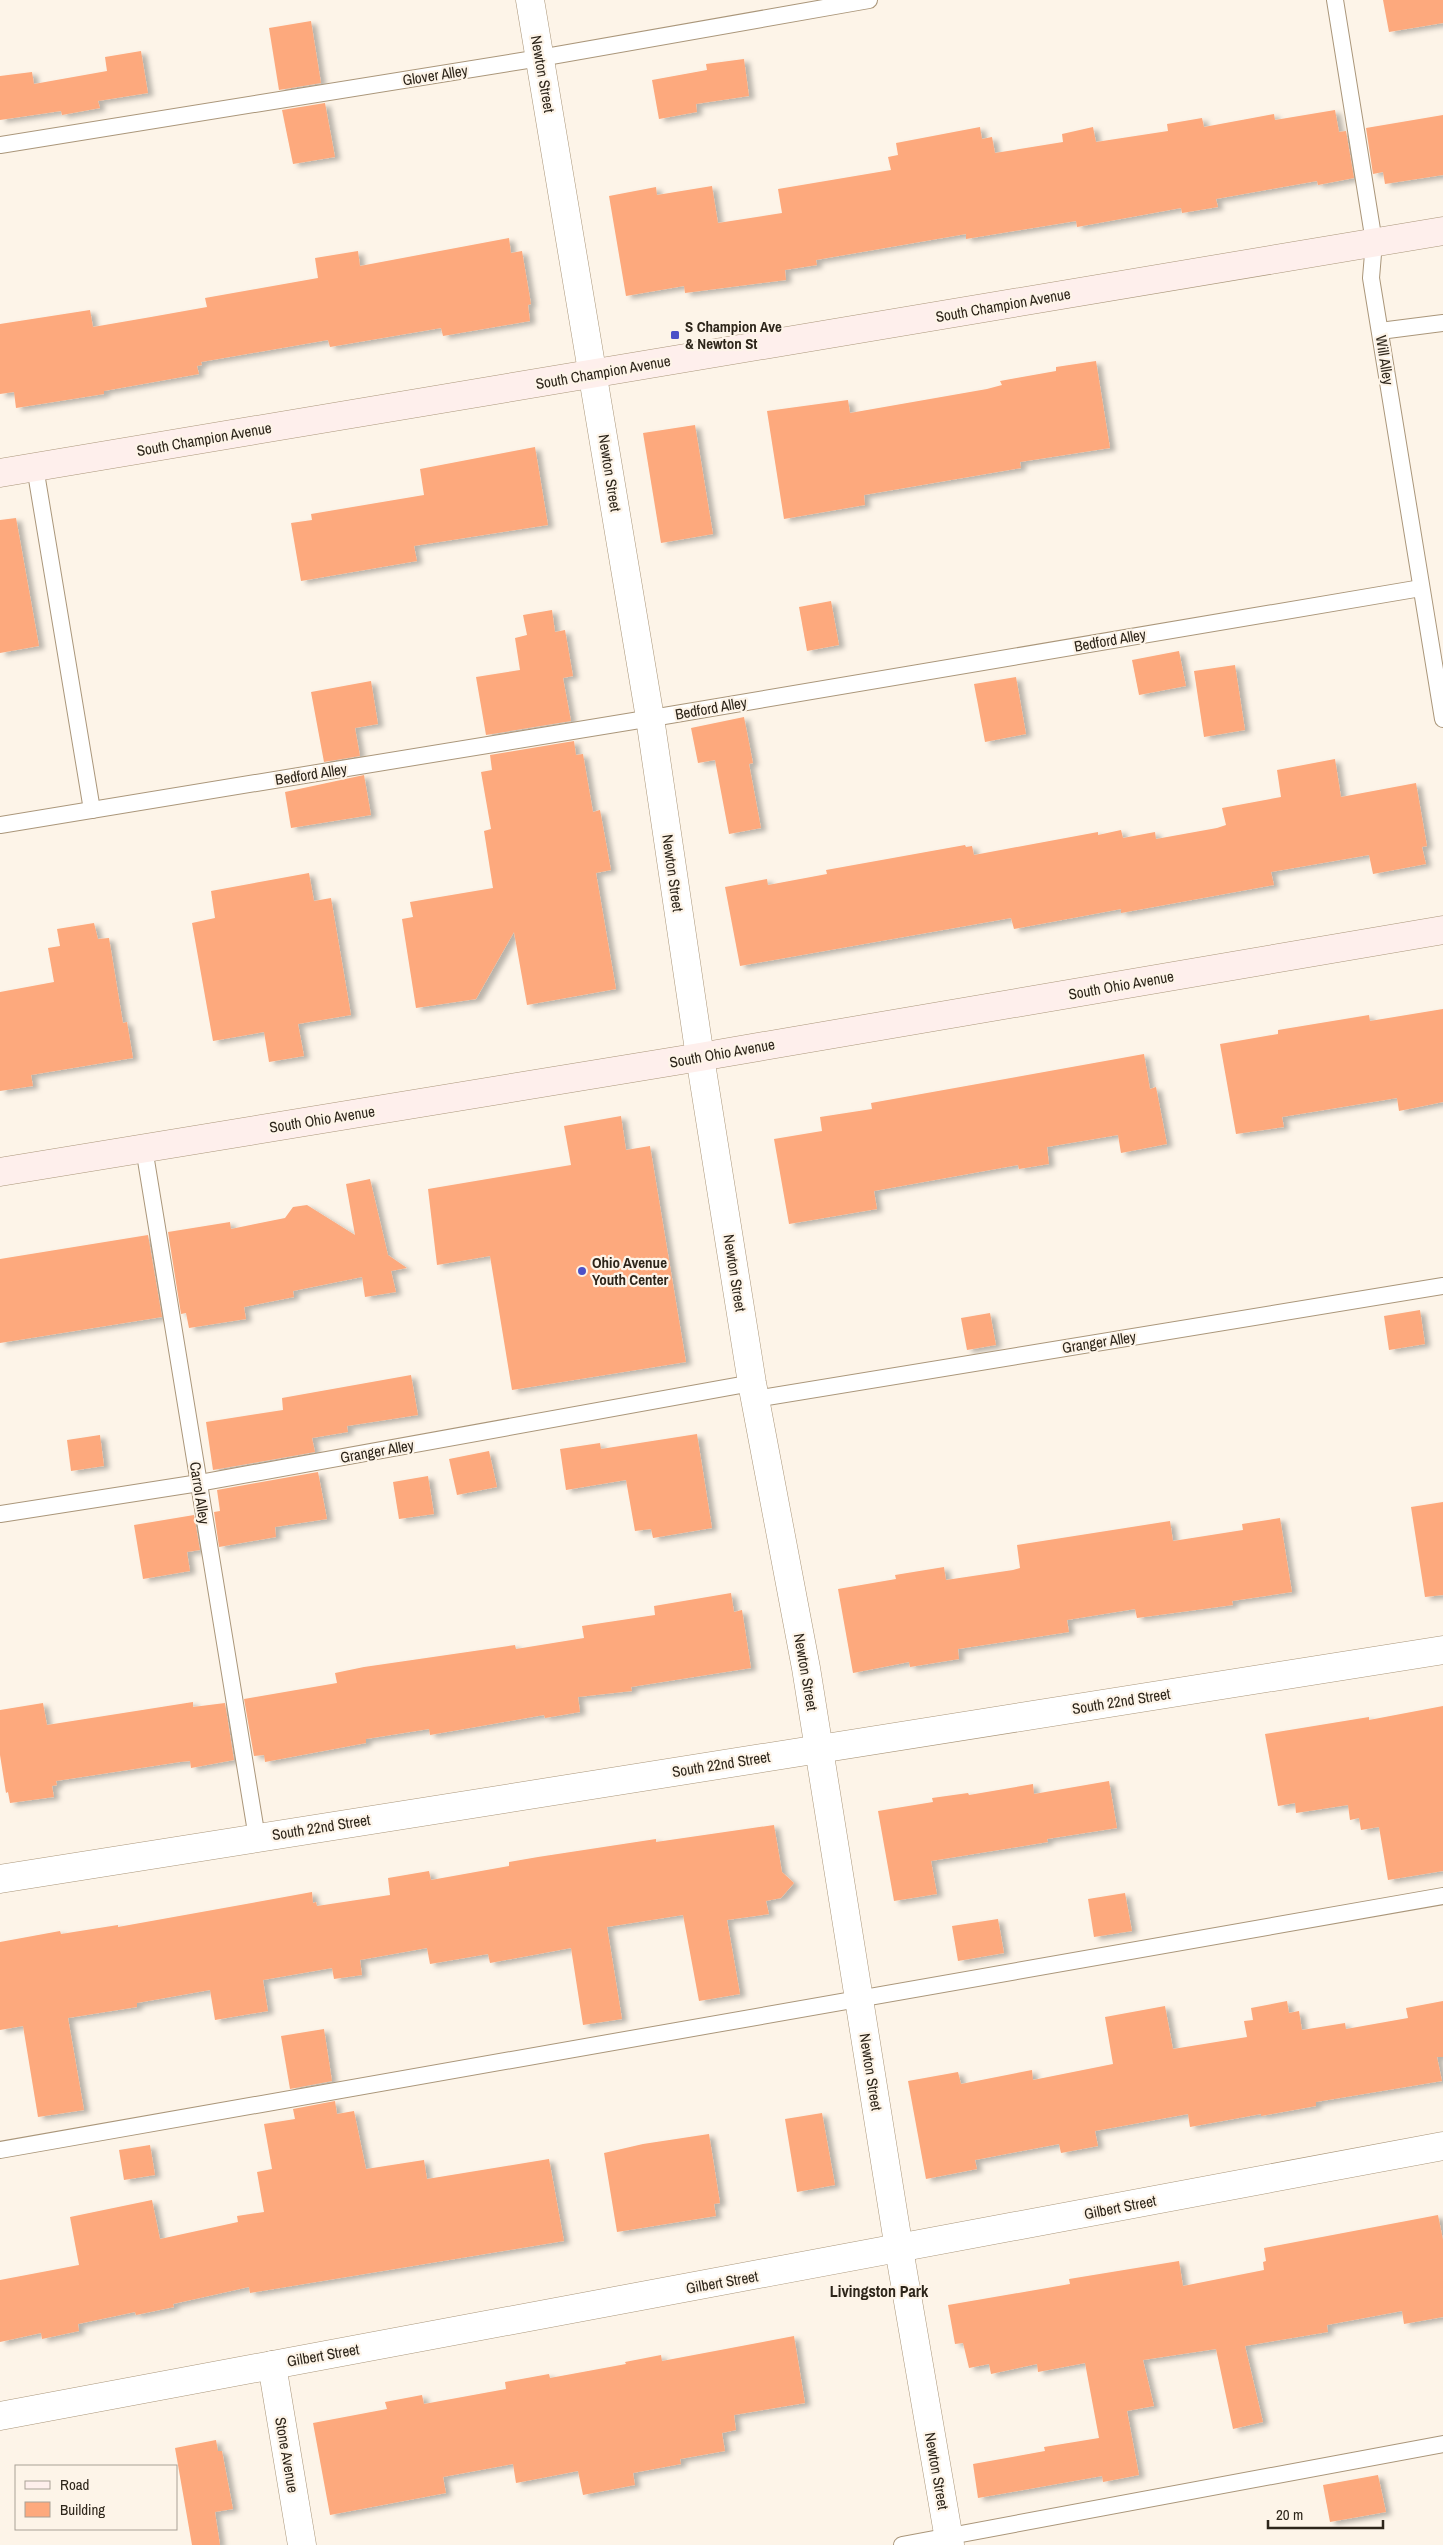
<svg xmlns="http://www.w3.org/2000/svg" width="1443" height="2545" viewBox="0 0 1443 2545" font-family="'Archivo Narrow',sans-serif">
  <defs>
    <filter id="shadow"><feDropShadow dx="5.5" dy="3" stdDeviation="2.5" flood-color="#0004"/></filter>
  </defs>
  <rect width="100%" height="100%" fill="#fdf4e8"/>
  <g fill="#fda97d" filter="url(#shadow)">
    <path d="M1383,0H1443V23L1389,32Z"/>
    <path d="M311,21L321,83L279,90L269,28Z"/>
    <path d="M141,51L148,93L98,101L100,108L62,115L61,111L0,120V76L32,72L34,84L107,71L105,57Z"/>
    <path d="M744,59L749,96L696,104L697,112L659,119L652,80L707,70L706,64Z"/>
    <path d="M325,103L335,157L293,164L282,110Z"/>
    <path d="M1335,110L1339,132L1346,131L1354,178L1318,185L1317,181L1216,199L1218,207L1182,213L1181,208L1077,227L1076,221L966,239V234L816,260L817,265L785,270L786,280L685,293L684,286L626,296L609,196L656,187L657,195L712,186L718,223L782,213L778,189L891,170L888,157L898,155L896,143L980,127L982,139L992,137L995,153L1063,142L1062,134L1093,127L1096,142L1168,131L1167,124L1202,118L1204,127L1274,114L1275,120Z"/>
    <path d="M1443,115V175L1385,184L1383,172L1373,174L1366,128Z"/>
    <path d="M509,238L511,253L522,251L531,304L528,305L530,321L443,336L441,328L330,347L328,340L201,362L202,365L197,366L199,374L104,391V394L16,408L14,392L0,394V324L90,310L93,327L151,317L207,307L205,298L318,278L315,258L358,251L360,266Z"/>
    <path d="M1096,361L1110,448L1020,462L1021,468L864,495L865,505L784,519L767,411L848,400L850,413L987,389L1002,385L1000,381L1056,371V367Z"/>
    <path d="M695,425L713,534L661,543L643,433Z"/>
    <path d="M535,447L548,525L414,546L417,561L301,581L291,523L312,520L311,514L424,495L420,469Z"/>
    <path d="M16,518L39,646L0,653V520Z"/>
    <path d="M831,601L839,645L807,651L799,607Z"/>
    <path d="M552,610L555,632L565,630L573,676L563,678L571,721L486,735L476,677L520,670L515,638L527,635L523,615Z"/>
    <path d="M1179,651L1186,686L1139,695L1132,660Z"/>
    <path d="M1235,665L1245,730L1204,737L1194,671Z"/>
    <path d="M1016,677L1026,734L985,742L974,684Z"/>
    <path d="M371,681L378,724L355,728L360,756L324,762L311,692Z"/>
    <path d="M744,717L753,763L749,764L761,828L729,834L715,760L698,763L691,728Z"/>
    <path d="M574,741L576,755L583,754L593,812L600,810L611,870L596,873L616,989L527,1005L514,932L476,999L416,1008L402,919L413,917L410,902L493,888L484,831L491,829L481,772L492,770L490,755Z"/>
    <path d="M1335,759L1341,797L1416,783L1427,846L1422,847L1426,864L1373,874L1369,855L1271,872L1274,885L1121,913V909L1014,929L1011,918L740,966L725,887L767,879L768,885L827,874L826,870L965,845L966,847L972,846L974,855L1098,832V835L1121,830L1123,838L1155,832L1156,839L1217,828L1226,825L1222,808L1281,797L1277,770Z"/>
    <path d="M364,775L371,815L291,828L285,792Z"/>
    <path d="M309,873L314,901L331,898L351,1015L298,1024L304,1056L269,1062L264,1032L213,1041L192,923L215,918L211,891Z"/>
    <path d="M94,923L98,939L109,938L123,1023L127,1022L133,1058L31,1075L33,1086L0,1091V992L54,982L48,948L60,946L57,929Z"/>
    <path d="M1443,1009V1102L1399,1111L1397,1098L1282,1117L1284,1127L1236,1134L1220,1044L1278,1034V1030L1369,1015L1370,1021Z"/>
    <path d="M1144,1054L1150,1089L1156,1087L1167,1144L1121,1153L1118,1135L1047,1147L1049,1164L1019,1169L1018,1165L874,1191L877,1209L789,1224L774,1139L822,1131L820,1117L872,1109L871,1103Z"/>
    <path d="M621,1116L626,1150L650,1146L686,1362L512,1390L490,1256L437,1265L428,1189L571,1165L564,1126Z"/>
    <path d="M370,1179L388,1255L407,1268L391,1271L396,1292L365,1297L362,1277L293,1291L294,1297L244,1307L246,1319L189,1328L186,1313L181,1314L168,1232L230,1222L231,1229L285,1218L293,1207L307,1205L355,1235L346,1184Z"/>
    <path d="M148,1235L162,1317L0,1343V1259Z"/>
    <path d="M1420,1310L1425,1344L1389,1350L1384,1316Z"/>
    <path d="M990,1313L996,1345L967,1350L961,1318Z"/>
    <path d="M411,1375L418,1415L347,1426L348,1432L312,1438L315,1452L213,1470L206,1422L283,1410L282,1398Z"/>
    <path d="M697,1434L712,1528L653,1538L651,1529L635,1531L626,1480L566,1490L560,1449L600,1443L601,1449Z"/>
    <path d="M100,1435L104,1466L71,1471L67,1440Z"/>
    <path d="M489,1451L497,1487L457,1495L449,1459Z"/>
    <path d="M318,1472L327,1519L275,1527L276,1537L219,1547L214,1512L220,1511L217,1490Z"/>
    <path d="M428,1476L434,1514L399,1519L393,1482Z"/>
    <path d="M1443,1502V1595L1425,1597L1411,1507Z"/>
    <path d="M194,1515L200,1550L187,1552L190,1571L143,1579L134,1525Z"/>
    <path d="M1280,1518L1292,1592L1232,1601L1233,1605L1137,1618L1135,1609L1067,1620L1069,1632L958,1649L959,1659L910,1667L909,1662L853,1673L838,1589L896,1579L895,1575L944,1567L946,1580L1013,1570L1020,1568L1017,1545L1170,1521L1173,1541L1243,1530L1242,1524Z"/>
    <path d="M731,1593L734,1612L742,1610L751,1668L631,1687L632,1691L578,1697L580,1712L545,1718L544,1715L430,1735L429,1729L366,1739V1743L265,1762L264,1755L254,1756L244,1699L337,1683L335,1673L364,1667L515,1645L516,1649L584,1638L582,1626L655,1615L654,1606Z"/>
    <path d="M193,1702V1707L225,1703L234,1760L191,1768L190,1761L180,1762L56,1781L57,1785L52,1786L54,1797L10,1803L8,1792L6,1793L0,1755V1710L43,1703L47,1725Z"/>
    <path d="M1443,1706V1871L1388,1880L1379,1827L1361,1830L1359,1818L1350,1820L1348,1805L1296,1813L1295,1803L1278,1806L1265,1734L1369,1717V1720Z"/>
    <path d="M1109,1781L1117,1828L1047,1839L1048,1842L931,1861L937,1894L894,1901L878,1811L933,1802L932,1798L968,1793L969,1795L1033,1784L1034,1794Z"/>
    <path d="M774,1825L782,1872L794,1883L781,1898L766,1901L769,1914L727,1920L740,1994L699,2001L683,1915L607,1927L622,2019L583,2025L571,1948L490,1963L488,1954L430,1964L427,1948L360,1960L362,1975L334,1979L332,1968L263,1980L268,2011L215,2020L210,1990L137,2003V2007L68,2018L84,2110L38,2117L23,2026L0,2030V1942L60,1931L61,1934L118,1925V1927L312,1892L313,1903L316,1902L317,1906L390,1895L388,1878L429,1871L431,1880L509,1866V1862L538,1857L656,1839V1842Z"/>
    <path d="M1125,1893L1132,1931L1094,1937L1088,1899Z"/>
    <path d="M998,1919L1004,1953L958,1961L952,1926Z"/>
    <path d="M1287,2001L1289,2013L1299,2011L1302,2030L1345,2023L1346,2029L1408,2018L1406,2008L1443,2001V2057H1437L1442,2081L1316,2102V2106L1261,2116V2114L1190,2127L1188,2114L1095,2131L1098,2146L1061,2153L1059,2144L975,2160L977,2169L926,2179L908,2081L958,2072L961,2084L1032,2070L1033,2080L1113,2064L1105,2017L1165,2006L1173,2049L1247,2037L1244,2021L1253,2020L1251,2008Z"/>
    <path d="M324,2029L332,2081L290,2089L281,2036Z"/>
    <path d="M335,2101L337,2114L354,2111L366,2169L424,2160L427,2179L549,2159L564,2241L250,2293L249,2287L173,2304L174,2307L136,2315L135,2312L78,2324L79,2331L42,2339L41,2333L0,2342V2280L79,2265L70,2217L152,2200L160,2239L238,2222L237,2216L264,2212L257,2172L272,2169L264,2124L295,2119L293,2109Z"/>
    <path d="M822,2113L835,2185L797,2192L785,2119Z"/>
    <path d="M709,2134L720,2203L714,2204L716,2216L617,2232L604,2153L643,2144Z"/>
    <path d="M150,2145L155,2175L124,2180L119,2150Z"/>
    <path d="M1438,2215L1443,2240V2317L1404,2324L1402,2311L1327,2325L1328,2332L1245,2346L1263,2422L1233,2429L1216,2349L1143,2360L1154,2406L1127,2411L1139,2475L1103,2482L1102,2476L978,2498L973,2464L1045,2451L1044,2447L1099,2438L1085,2363L1038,2372L1037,2364L991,2374L989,2364L969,2368L963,2343L955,2344L948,2305L1070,2284L1069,2279L1179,2261L1183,2286L1264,2270L1263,2262L1266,2261L1264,2248Z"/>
    <path d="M794,2336L805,2403L734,2415L736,2430L722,2433L725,2451L680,2459L681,2464L633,2473L635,2485L583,2495L578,2471L516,2483L513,2464L443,2477L446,2493L330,2515L313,2423L387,2409L385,2402L422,2395L424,2404L506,2389L505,2382L549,2374L550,2378L626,2364L625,2362L661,2355L662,2361Z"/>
    <path d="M216,2440L218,2451H222L233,2509L215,2512L220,2545H192L175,2448Z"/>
    <path d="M1378,2475L1386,2512L1330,2522L1323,2485Z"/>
  </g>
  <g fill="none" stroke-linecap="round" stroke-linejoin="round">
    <defs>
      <g id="lane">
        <path d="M1335,0L1374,242L1371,278L1443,719"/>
        <path d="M0,145L540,58L869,0"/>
        <path d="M1380,331L1443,323"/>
        <path d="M35,467L92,810"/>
        <path d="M0,825L670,715L1421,588"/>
        <path d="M144,1148L257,1838"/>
        <path d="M755,1399L1443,1286"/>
        <path d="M0,1514L199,1483L752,1383"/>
        <path d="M0,2150L1443,1896"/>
        <path d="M902,2545L1443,2444"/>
      </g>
      <g id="street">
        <path d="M530,0L650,718L700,1057L752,1383L806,1668L899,2249L950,2545"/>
        <path d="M0,1879L1443,1650"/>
        <path d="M272,2365L302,2545"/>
        <path d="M0,2416L1443,2146"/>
      </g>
      <g id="secondary">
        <path d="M0,473L1443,231"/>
        <path d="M0,1172L700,1057L1443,930"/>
      </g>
    </defs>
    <use href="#lane" stroke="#aa967a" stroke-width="18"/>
    <use href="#street" stroke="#aa967a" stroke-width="29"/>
    <use href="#secondary" stroke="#aa967a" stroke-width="29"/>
    <use href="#lane" stroke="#fff" stroke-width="16"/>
    <use href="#street" stroke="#fff" stroke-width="28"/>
    <use href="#secondary" stroke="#feefec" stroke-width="28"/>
  </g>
  <g fill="#4c51c7" stroke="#fdf4e8" stroke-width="2">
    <rect x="670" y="330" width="10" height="10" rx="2.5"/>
    <circle cx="582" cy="1271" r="5"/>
  </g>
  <g text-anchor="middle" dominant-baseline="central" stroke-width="4.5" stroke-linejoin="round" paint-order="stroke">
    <g font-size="15" fill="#2d251a" stroke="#fdf4e8">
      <text transform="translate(543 74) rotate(80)">Newton Street</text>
      <text transform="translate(435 75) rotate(-9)">Glover Alley</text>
      <text transform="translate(1003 305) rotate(-10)">South Champion Avenue</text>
      <text transform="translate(1385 360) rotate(81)">Will Alley</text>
      <text transform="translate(603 372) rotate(-10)">South Champion Avenue</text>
      <text transform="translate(204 439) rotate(-10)">South Champion Avenue</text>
      <text transform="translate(610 473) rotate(81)">Newton Street</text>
      <text transform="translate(1110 640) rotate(-10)">Bedford Alley</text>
      <text transform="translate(711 708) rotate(-10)">Bedford Alley</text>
      <text transform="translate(311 774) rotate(-9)">Bedford Alley</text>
      <text transform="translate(673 873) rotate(82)">Newton Street</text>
      <text transform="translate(1121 985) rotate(-10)">South Ohio Avenue</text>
      <text transform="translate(722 1053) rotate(-10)">South Ohio Avenue</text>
      <text transform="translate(322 1119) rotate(-9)">South Ohio Avenue</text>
      <text transform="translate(735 1273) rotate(81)">Newton Street</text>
      <text transform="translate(1099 1342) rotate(-9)">Granger Alley</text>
      <text transform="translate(377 1451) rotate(-10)">Granger Alley</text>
      <text transform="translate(200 1493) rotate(81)">Carrol Alley</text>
      <text transform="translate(806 1672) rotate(80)">Newton Street</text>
      <text transform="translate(1121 1701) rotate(-9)">South 22nd Street</text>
      <text transform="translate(721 1764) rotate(-9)">South 22nd Street</text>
      <text transform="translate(321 1827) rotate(-9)">South 22nd Street</text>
      <text transform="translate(871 2072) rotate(81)">Newton Street</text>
      <text transform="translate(1120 2207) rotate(-11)">Gilbert Street</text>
      <text transform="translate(722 2282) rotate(-10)">Gilbert Street</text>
      <text transform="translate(323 2355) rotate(-10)">Gilbert Street</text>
      <text transform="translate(287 2455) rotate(80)">Stone Avenue</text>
      <text transform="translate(937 2471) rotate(80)">Newton Street</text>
    </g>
    <g font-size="15" font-weight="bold" fill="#2d251a" stroke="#fdf4e8" text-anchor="start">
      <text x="685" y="326">S Champion Ave<tspan x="685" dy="17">&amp; Newton St</tspan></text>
      <text x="592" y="1262">Ohio Avenue<tspan x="592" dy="17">Youth Center</tspan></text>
    </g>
    <g font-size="16" font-weight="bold" fill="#2d251a" stroke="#fdf4e8">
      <text x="879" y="2291">Livingston Park</text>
    </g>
  </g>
  <rect x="15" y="2465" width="162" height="65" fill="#fdf4e8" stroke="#aaa196"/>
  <rect x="25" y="2481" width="25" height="8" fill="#feefec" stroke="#aaa196"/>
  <text x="60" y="2490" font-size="15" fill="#2d251a">Road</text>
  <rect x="25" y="2502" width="25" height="15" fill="#fda97d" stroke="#aaa196"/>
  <text x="60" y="2515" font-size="15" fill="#2d251a">Building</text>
  <path d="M1268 2520v8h115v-8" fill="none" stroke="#2d251a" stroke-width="2.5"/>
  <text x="1276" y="2520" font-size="15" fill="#2d251a" stroke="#fdf4e8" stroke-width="4" paint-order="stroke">20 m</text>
</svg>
